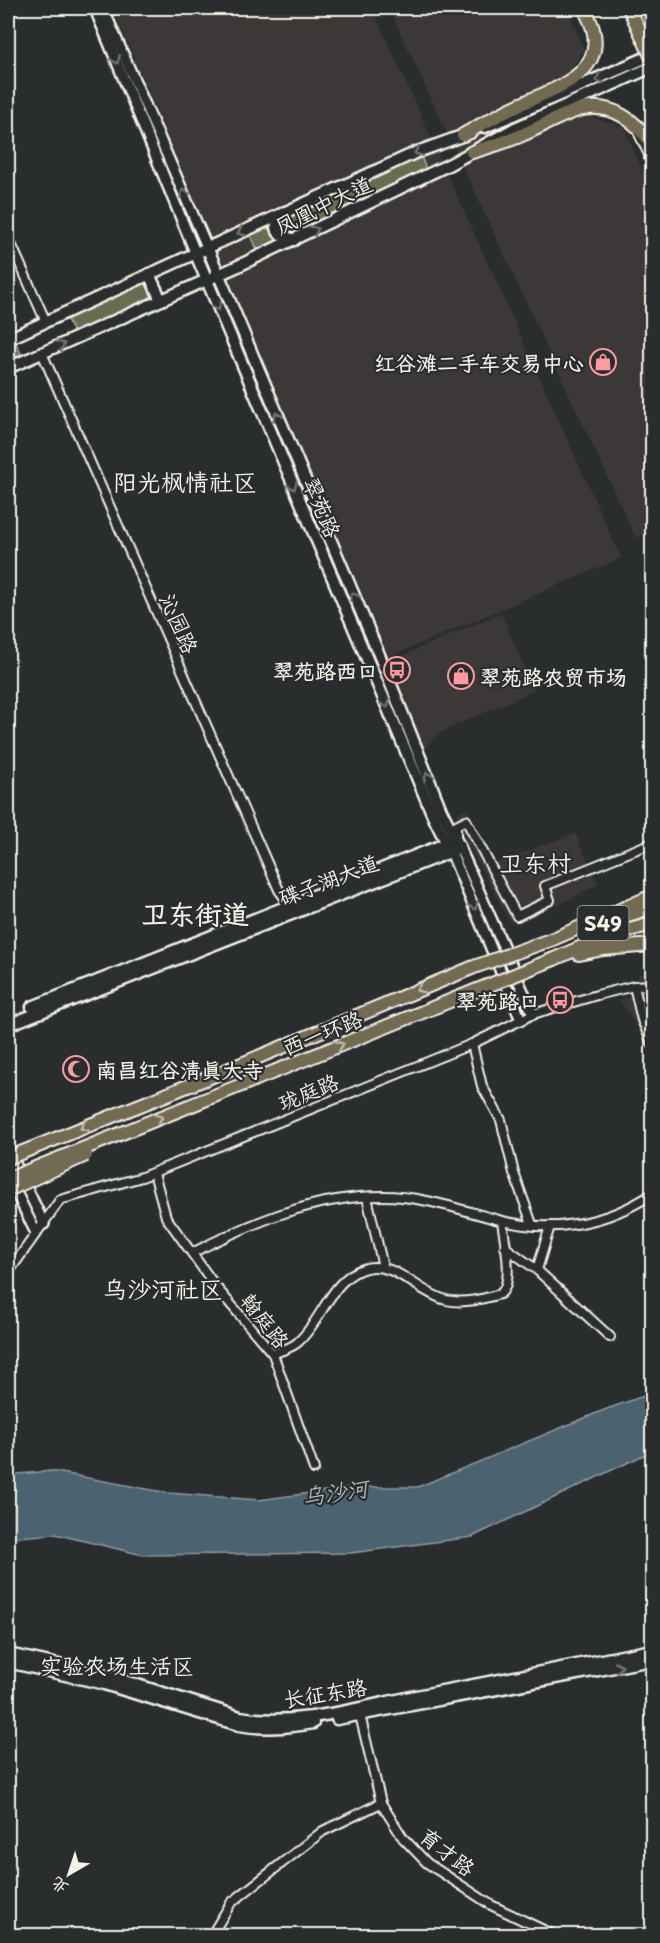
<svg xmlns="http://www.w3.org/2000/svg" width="660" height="1943" viewBox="0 0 660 1943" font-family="'Playpen Sans','LXGW WenKai TC',sans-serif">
  <rect width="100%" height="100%" fill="#2a2d2e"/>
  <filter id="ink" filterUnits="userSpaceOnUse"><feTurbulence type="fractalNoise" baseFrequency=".0167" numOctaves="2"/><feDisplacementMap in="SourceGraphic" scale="12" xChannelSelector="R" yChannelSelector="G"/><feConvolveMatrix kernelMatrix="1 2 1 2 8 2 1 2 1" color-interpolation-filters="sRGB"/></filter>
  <g filter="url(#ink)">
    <g fill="#3d3938">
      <path d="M113,8H372L621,558L389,657Z"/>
      <path d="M389,8H566L584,49L569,73L593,118L624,127L652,193V531L636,538Z"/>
      <path d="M501,613L534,690L441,732L423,749L388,662Z"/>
      <path d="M467,809L491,865L575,833L598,884L557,906L555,902L511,923L456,822L458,812Z"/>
      <path d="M652,974V1051L620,1000L643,992L638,975Z"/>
    </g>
    <g fill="#666d53" stroke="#adaf9e" stroke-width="1.5">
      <path d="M652,58V62L514,125L511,121Z"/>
      <path d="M420,154L427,172L257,249L249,232Z"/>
      <path d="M146,282L153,296L74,334L67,319Z"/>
      <path d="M14,338L21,354L8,360V341Z"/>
    </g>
    <path fill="#4b626f" stroke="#8f9b9f" stroke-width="1.5" d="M652,1393V1451L472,1537L351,1553L143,1555L55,1534L8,1538V1475L51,1471L168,1493L259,1500L354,1487H418L604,1410Z"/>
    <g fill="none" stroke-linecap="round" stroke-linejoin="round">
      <defs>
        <g id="minor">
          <path d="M639,134L652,161"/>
          <path d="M8,237L46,322"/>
          <path d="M42,353L279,890L290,905"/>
          <path d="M456,838V825L466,820L517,916L550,900L545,886L652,843"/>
          <path d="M634,986L642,1020L652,1043"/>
          <path d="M472,1044L482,1086L501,1120L514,1173L532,1224"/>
          <path d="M154,1173L166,1217L216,1287L273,1354L314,1469"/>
          <path d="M367,1197L383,1267"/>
          <path d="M505,1247L537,1270L610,1337"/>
          <path d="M192,1253C253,1222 314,1196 383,1196C423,1196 461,1210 499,1220C553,1234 607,1224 652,1194"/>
          <path d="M537,1270L550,1226"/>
          <path d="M8,1273L60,1200L142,1177L472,1044L533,1014L597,995L634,986L652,985"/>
          <path d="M273,1354C281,1350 292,1348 298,1342C323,1320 331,1277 366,1268C396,1261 418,1293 446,1300C464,1304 483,1299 500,1294C515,1283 504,1238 502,1221"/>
          <path d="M360,1715L381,1803L403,1838L427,1863L491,1905L556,1936"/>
          <path d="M211,1936L231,1903L323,1831L381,1803"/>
        </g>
        <g id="tertiary">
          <path d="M93,8L95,9L195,252"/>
          <path d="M103,8L207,247"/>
          <path d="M650,158L652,161"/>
          <path d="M460,848L533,1014"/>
          <path d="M451,852L521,1020"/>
          <path d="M8,1149L44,1224"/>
          <path d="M12,1184L36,1233"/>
        </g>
        <g id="secondary">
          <path d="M485,127L652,55"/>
          <path d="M285,212L276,228L280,234L294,240"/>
          <path d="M195,252L435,820L451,852"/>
          <path d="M149,274L161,300"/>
          <path d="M8,339L417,152L470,133"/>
          <path d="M8,368L236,267L450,164L515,128L652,67"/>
          <path d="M32,1007L453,841"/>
          <path d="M8,1025L460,848L441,810L380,657L207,247"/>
          <path d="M8,1654L105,1675L240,1717C294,1727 357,1708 411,1697C491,1682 572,1666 652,1650"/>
          <path d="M8,1662L101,1683L239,1725C265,1730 287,1727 313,1723"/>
          <path d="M337,1719L652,1660"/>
        </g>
        <g id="trunk">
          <path d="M629,8L644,40"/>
          <path d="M644,8L652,27"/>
          <path d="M463,135C482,124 501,113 521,104C553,89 605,75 593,29C591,22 587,14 584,8"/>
          <path d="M472,152C489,147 507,142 524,134C539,128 568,111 583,109C613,103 637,122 652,144"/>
          <path d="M628,915L652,907"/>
          <path d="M553,939L652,896"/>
          <path d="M579,954L603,949L652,945"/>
          <path d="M554,959L607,936L652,924"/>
        </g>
      </defs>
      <use href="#minor" stroke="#f4f1e8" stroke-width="12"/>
      <use href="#tertiary" stroke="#f4f1e8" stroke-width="14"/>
      <use href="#secondary" stroke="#f4f1e8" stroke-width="15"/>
      <use href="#trunk" stroke="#f4f1e8" stroke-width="16"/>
      <use href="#minor" stroke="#2a2d2e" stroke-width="8"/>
      <use href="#tertiary" stroke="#2a2d2e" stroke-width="9"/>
      <use href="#secondary" stroke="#2a2d2e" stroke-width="10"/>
      <use href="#trunk" stroke="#736b52" stroke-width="12"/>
      <defs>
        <g id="trunk-bridge">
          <path d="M644,40L652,58"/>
          <path d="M8,1158L220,1073L474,967L553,939"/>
          <path d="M8,1179L554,959"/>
          <path d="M8,1190L86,1155"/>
        </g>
      </defs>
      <use href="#trunk-bridge" stroke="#f4f1e8" stroke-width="16" stroke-linecap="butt"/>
      <use href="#trunk-bridge" stroke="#736b52" stroke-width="12"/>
    </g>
    <defs><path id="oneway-chevron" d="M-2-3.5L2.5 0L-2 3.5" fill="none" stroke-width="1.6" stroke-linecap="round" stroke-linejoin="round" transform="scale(1.5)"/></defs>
    <g stroke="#71726f">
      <use href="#oneway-chevron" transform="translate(116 60) rotate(68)"/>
      <use href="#oneway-chevron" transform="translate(599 79) rotate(156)"/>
      <use href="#oneway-chevron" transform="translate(418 152) rotate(158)"/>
      <use href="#oneway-chevron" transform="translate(184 193) rotate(-113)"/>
      <use href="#oneway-chevron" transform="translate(315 230) rotate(-26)"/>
      <use href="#oneway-chevron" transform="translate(241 232) rotate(156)"/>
      <use href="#oneway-chevron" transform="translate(217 307) rotate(67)"/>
      <use href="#oneway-chevron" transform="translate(61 345) rotate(-24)"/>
      <use href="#oneway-chevron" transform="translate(277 416) rotate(-113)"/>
      <use href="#oneway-chevron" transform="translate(293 486) rotate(67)"/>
      <use href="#oneway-chevron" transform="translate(354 596) rotate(-113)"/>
      <use href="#oneway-chevron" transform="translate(386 704) rotate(67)"/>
      <use href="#oneway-chevron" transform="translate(428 776) rotate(-112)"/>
      <use href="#oneway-chevron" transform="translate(474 906) rotate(68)"/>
      <use href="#oneway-chevron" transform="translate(619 1667) rotate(-11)"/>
    </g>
    <g stroke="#c0bbac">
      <use href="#oneway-chevron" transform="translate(420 989) rotate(157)"/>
      <use href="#oneway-chevron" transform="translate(340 1045) rotate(-22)"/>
      <use href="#oneway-chevron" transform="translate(159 1118) rotate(-22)"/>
      <use href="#oneway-chevron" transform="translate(84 1127) rotate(158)"/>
    </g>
  </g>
  <defs>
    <symbol id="shop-ring" viewBox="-11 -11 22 22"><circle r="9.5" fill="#2a2d2e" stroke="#ff9aa2" stroke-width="1.5"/><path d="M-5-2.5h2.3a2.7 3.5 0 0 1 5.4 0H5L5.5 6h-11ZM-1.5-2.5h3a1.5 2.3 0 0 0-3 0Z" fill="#ff9aa2"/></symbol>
    <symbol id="bus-ring" viewBox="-11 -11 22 22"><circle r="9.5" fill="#2a2d2e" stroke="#ff9aa2" stroke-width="1.5"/><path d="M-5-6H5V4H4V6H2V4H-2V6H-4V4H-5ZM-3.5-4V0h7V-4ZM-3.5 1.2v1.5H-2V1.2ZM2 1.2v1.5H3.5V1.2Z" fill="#ff9aa2"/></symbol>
    <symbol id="mosque-ring" viewBox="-11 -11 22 22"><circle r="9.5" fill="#2a2d2e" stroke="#ff9aa2" stroke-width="1.5"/><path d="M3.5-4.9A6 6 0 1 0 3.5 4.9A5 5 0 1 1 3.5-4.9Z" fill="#ff9aa2"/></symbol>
  </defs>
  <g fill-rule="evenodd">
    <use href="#shop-ring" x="588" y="347" width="30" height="30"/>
    <use href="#bus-ring" x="382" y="655" width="30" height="30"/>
    <use href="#shop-ring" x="446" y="661" width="30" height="30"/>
    <use href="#bus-ring" x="545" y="985" width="30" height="30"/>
    <use href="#mosque-ring" x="61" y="1054" width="30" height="30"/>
  </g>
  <g text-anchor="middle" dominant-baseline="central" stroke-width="4.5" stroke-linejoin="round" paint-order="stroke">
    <rect fill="#2a2d2e" stroke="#b7b6b0" stroke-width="1.5" x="577.5" y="906" width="51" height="34" rx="4.5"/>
    <g font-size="20" font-weight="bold" fill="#f4f1e8">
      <text x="603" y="923">S49</text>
    </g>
    <g font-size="21" fill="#f4f1e8" stroke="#2a2d2e">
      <text transform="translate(323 204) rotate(-26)">凤凰中大道</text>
      <text transform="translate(323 507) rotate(67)">翠苑路</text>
      <text transform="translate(180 623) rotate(66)">沁园路</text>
      <text transform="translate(328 879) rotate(-21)">碟子湖大道</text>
      <text transform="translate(322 1032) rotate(-22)">西一环路</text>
      <text transform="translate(308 1091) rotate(-22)">珑庭路</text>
      <text transform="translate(266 1320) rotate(52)">翰庭路</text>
      <text transform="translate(325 1692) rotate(-9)">长征东路</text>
      <text transform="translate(448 1851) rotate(38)">育才路</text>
    </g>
    <g font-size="21" font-weight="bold" fill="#f4f1e8" stroke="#2a2d2e" text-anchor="end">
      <text x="584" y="362">红谷滩二手车交易中心</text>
      <text x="378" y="670">翠苑路西口</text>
      <text x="480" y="676" text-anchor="start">翠苑路农贸市场</text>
      <text x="540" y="1000">翠苑路口</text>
      <text x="96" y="1069" text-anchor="start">南昌红谷清真大寺</text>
    </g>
    <g font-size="22" font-style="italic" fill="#b0b8b8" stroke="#2a2d2e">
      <text transform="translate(335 1491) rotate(-8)">乌沙河</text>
    </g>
    <g font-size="22" fill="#f4f1e8" stroke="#2a2d2e">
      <text x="117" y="1664">实验农场生活区</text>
    </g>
    <g font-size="24" fill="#f4f1e8" stroke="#2a2d2e">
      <text x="185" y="481">阳光枫情社区</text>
      <text x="535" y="862">卫东村</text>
      <text x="163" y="1288">乌沙河社区</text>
    </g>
    <g font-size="27" font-weight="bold" fill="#f4f1e8" stroke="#2a2d2e">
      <text x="195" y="912">卫东街道</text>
    </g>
  </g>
  <rect width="660" height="1943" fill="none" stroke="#2a2d2e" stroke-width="30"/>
  <rect x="15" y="15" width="630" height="1913" fill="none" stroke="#f4f1e8" stroke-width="2" filter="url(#ink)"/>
  <g transform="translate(69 1874) rotate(219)" stroke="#2a2d2e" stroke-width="4.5" paint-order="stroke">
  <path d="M0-4.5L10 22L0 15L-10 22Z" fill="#f4f1e8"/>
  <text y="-9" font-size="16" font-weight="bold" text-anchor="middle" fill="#f4f1e8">北</text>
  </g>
</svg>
